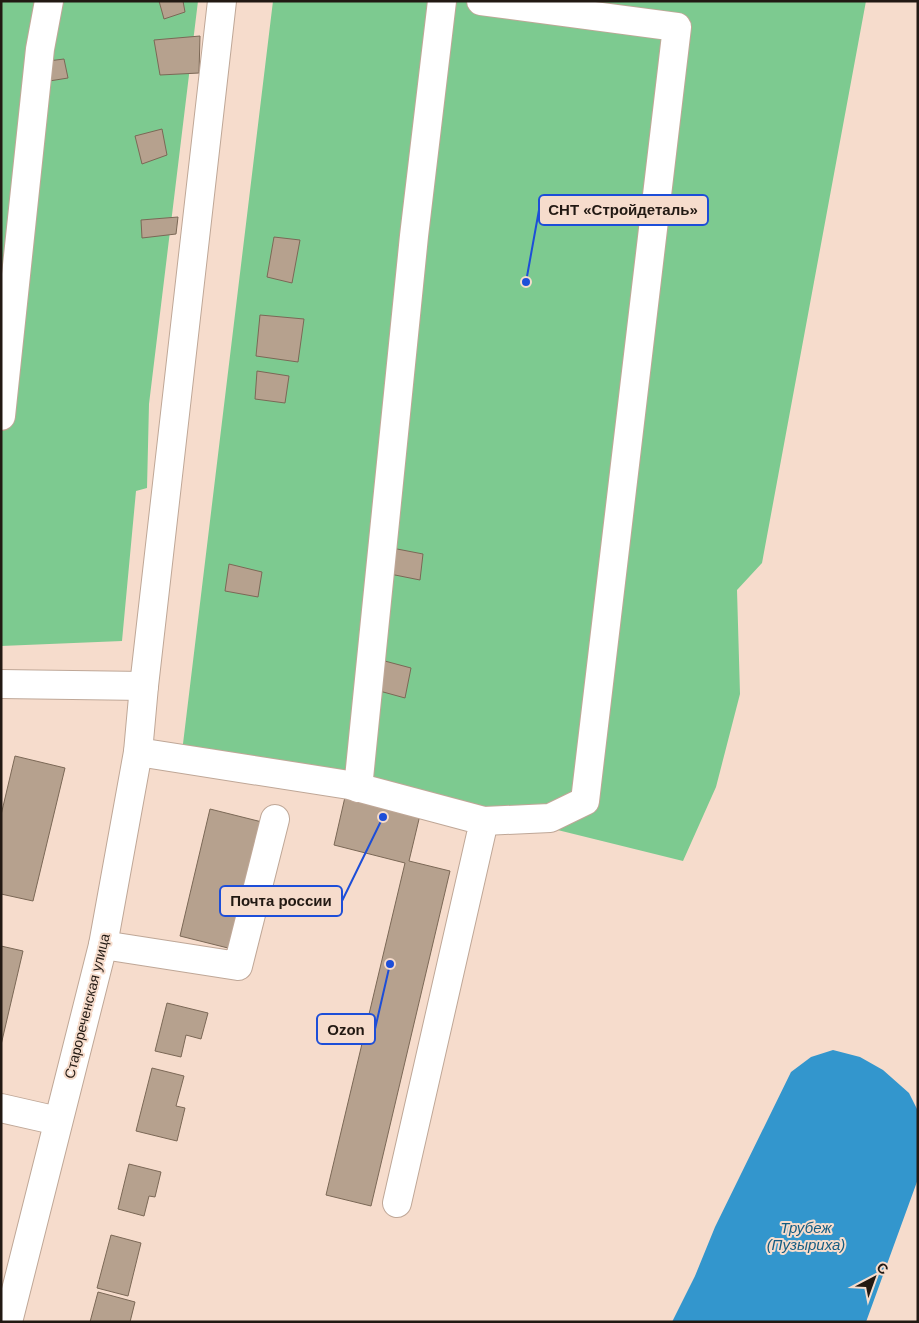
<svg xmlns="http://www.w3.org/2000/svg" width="919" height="1323" viewBox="0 0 919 1323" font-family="Helvetica,sans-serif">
  <rect width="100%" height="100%" fill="#f6dccc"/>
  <g fill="#7dca90">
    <path d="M1,1H198L149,404L147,488L136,491L122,641L1,646Z"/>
    <path d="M273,1H866L762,563L737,590L740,694L716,787L683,861L344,777L182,752Z"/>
  </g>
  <path fill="#3396cd" d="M833,1050L860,1057L883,1070L909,1093L918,1111V1179L866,1322H672L695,1276L715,1227L791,1072L811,1057Z"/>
  <g fill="#b6a18e" stroke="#7b6856">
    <path d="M159,1H183L185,12L164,19Z"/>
    <path d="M200,36L199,73L160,75L154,40Z"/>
    <path d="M64,59L68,78L43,82L40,62Z"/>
    <path d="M162,129L167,155L142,164L135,136Z"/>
    <path d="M178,217L176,234L142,238L141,220Z"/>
    <path d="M274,237L300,240L292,283L267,277Z"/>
    <path d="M260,315L304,319L298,362L256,356Z"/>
    <path d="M257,371L289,376L285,403L255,399Z"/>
    <path d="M392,548L423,554L420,580L390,574Z"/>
    <path d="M229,564L262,572L258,597L225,591Z"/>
    <path d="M381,660L411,668L405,698L376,690Z"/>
    <path d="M15,756L65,768L33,901L1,894V815Z"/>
    <path d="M345,797L420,815L409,861L450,871L371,1206L326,1195L405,863L334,845Z"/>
    <path d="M210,809L266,823L236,950L180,936Z"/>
    <path d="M1,946L23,951L1,1045Z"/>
    <path d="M167,1003L208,1013L201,1039L186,1035L181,1057L155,1051Z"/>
    <path d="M152,1068L184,1076L176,1106L185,1108L177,1141L136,1131Z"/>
    <path d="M129,1164L161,1172L155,1197L149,1196L144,1216L118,1209Z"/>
    <path d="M111,1235L141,1243L128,1296L97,1288Z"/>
    <path d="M98,1292L135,1302L130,1322H90Z"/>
  </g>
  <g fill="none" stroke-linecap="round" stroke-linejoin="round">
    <defs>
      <g id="minor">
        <path d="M481,1L677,27L585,801L550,818L484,821"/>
        <path d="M1,416L40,49L49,1"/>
        <path d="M1,684L144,686"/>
        <path d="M138,752L349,785L484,821L397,1203"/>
        <path d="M358,788L414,236L442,1"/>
        <path d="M103,945L238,966L275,819"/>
        <path d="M1,1108L58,1121"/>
        <path d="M8,1322L103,945L138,752L144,686L222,1"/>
      </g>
    </defs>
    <use href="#minor" stroke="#bfa797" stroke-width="30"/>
    <use href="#minor" stroke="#fff" stroke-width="28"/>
  </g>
  <g text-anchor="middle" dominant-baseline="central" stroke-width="4" stroke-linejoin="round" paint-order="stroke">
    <g font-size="14" fill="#221913" stroke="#f6dccc">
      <text transform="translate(87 1006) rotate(-76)">Старореченская улица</text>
    </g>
    <g font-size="15" font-style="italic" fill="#145c82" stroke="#f6dccc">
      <text x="806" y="1227">Трубеж<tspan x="806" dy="17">(Пузыриха)</tspan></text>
    </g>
  </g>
  <path fill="none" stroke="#1d4ed8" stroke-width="2" d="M526 282L539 210M383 817L342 901M390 964L375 1029"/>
  <g fill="#1d4ed8" stroke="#f6dccc" stroke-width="2">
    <circle cx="526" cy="282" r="5"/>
    <circle cx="383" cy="817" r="5"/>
    <circle cx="390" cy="964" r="5"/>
  </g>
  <g fill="#f6dccc" stroke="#1d4ed8" stroke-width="2">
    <rect x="539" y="195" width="169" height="30" rx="5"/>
    <rect x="220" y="886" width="122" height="30" rx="5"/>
    <rect x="317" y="1014" width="58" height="30" rx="5"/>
  </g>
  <g font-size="15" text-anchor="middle" font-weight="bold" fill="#221913">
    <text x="623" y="215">СНТ «Стройдеталь»</text>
    <text x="281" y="906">Почта россии</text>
    <text x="346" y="1035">Ozon</text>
  </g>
  <rect width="919" height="1323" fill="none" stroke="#221913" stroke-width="5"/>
  <g transform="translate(874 1278) rotate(41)" stroke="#f6dccc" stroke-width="4" paint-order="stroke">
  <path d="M0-4L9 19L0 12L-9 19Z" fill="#221913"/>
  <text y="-8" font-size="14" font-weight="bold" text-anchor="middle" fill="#221913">С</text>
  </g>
</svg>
